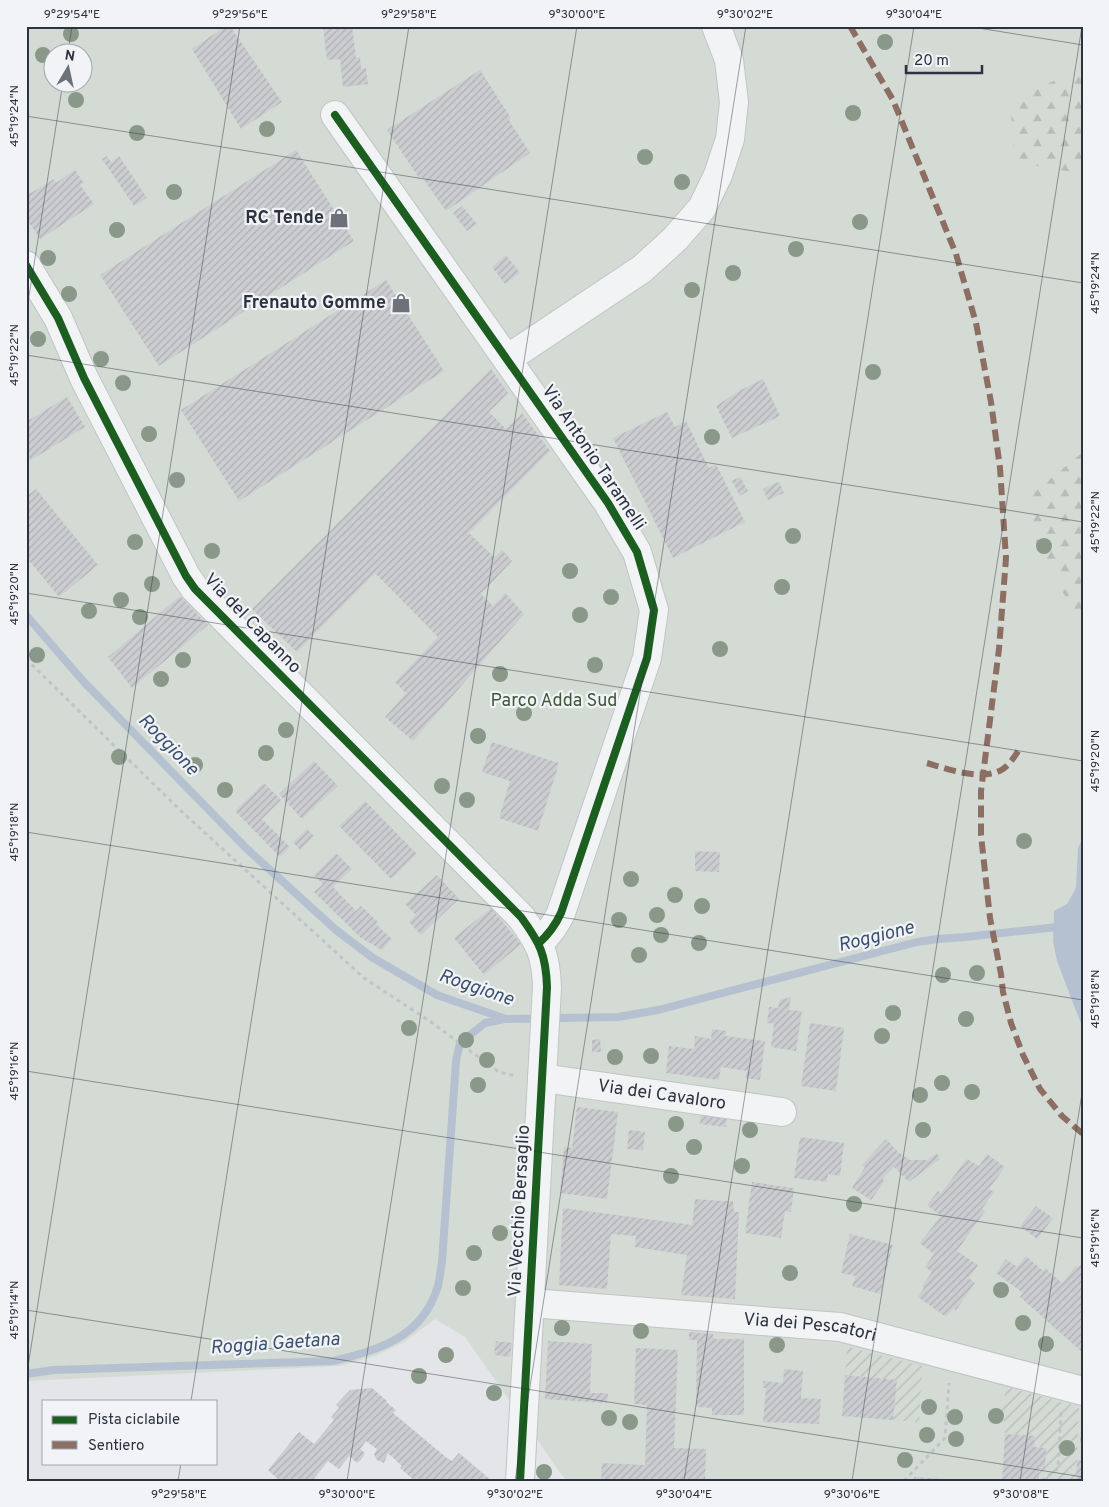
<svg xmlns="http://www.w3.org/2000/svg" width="1109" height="1507" viewBox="0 0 1109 1507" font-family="Overpass,sans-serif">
  <defs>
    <pattern id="forest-firs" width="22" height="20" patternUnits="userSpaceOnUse" patternTransform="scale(1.25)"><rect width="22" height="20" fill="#d4dbd4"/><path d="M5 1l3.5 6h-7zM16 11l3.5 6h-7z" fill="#b6bcb7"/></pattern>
    <pattern id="garden-furrows" width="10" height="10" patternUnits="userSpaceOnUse" patternTransform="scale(1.25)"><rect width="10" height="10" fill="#d4dbd4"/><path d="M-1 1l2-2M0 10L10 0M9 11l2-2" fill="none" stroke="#b6bcb7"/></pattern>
    <pattern id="building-hatch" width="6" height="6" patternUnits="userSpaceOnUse" patternTransform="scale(1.25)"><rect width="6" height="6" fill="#cccdd0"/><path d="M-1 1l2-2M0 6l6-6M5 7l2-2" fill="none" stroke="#afb0b4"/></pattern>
  </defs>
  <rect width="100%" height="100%" fill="#e3e5e8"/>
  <path fill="#d4dbd4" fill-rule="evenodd" d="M26,26H1083V1481H566L465,1337L435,1319L404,1342L375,1356L340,1366L26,1381ZM52,52H82V82H52Z"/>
  <g fill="url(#forest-firs)">
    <path d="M1083,64V171L1078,173L1015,162L1010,103L1077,69Z"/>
    <path d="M1083,452V623L1038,555L1030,496Z"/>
  </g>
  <g fill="url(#garden-furrows)">
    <path d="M847,1347L922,1366L919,1422L893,1420L896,1380L845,1375Z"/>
    <path d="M1007,1387L1079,1407L1076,1481H1039V1469H1045L1046,1448L1034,1447L1035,1436L1005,1434L1002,1406Z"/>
  </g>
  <path fill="#b5c1d0" d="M1083,838V1029L1057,961L1053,941L1054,911L1067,904L1076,888L1078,848Z"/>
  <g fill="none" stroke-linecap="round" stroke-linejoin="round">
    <g stroke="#b5c1d0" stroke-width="8">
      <path d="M26,615L83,681L246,848L336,930L373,958L437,995L506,1019L618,1017L658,1010L917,942L938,939L965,937L1058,927L1063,928"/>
      <path d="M26,1374L53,1370L333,1361C378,1350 421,1338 437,1289C440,1281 440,1271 442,1262L456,1061L460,1043L485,1023L505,1019"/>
    </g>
  </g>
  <g fill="url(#building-hatch)">
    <path d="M226,26H230L282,102L241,129L192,49Z"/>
    <path d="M323,26H352L356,58L360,57L361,69L366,68L368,84L343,87L340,59L327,60Z"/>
    <path d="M480,70L511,118L509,120L530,153L446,211L422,177L419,178L387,130Z"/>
    <path d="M296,150L354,241L159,366L100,275Z"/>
    <path d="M107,156L111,162L119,156L147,198L134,206L102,159Z"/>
    <path d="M75,170L84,183L80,185L94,204L40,239L26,218V196L54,179L56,183Z"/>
    <path d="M462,206L477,224L467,231L453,213Z"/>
    <path d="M506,255L520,273L505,284L492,267Z"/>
    <path d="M386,280L444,371L239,501L181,410Z"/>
    <path d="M491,369L508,393L489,412L506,429L522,413L550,451L469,533L494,557L502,550L512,561L481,594L493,606L505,593L524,614L413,741L385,717L406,693L395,682L438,637L375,573L297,652L252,609Z"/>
    <path d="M763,379L780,416L732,438L716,406L739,391Z"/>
    <path d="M67,397L85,427L31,460L26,453V422Z"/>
    <path d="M667,412L675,427L686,421L709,468L716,464L745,522L673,558L613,438Z"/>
    <path d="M740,477L748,491L740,496L732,481Z"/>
    <path d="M779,482L784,493L768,500L763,489Z"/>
    <path d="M36,489L98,565L59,597L26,557V497Z"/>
    <path d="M180,596L208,625L132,688L108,657Z"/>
    <path d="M492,742L559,763L538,831L499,818L510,781L482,772Z"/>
    <path d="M314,761L338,786L302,819L279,794Z"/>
    <path d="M264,783L281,800L262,819L290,847L280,857L235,811Z"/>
    <path d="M365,801L417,854L391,879L339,826Z"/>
    <path d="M307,829L314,836L300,850L293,842Z"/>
    <path d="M695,851L720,852L719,872L695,871Z"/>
    <path d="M336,853L352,869L333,887L356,911L361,906L378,922L376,924L392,939L382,950L361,938L314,892L323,884L314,875Z"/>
    <path d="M437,875L459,899L421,935L409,922L416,915L405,904Z"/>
    <path d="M491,908L521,944L484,975L454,938Z"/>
    <path d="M791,997L789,1010L802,1011L796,1051L771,1047L774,1024L767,1023L769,1007L778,1008L780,1000Z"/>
    <path d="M810,1023L844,1028L836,1091L801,1086Z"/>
    <path d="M712,1029L726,1031L725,1036L765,1041L760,1080L746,1078L747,1071L721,1067L719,1080L666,1073L669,1046L694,1049L695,1036L711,1039Z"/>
    <path d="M600,1039L601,1052H592V1040Z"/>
    <path d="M577,1107L618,1112L607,1199L560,1193L564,1147L572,1148Z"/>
    <path d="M701,1113L727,1116L726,1127L700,1124Z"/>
    <path d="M629,1130L645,1132L643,1150L627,1149Z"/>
    <path d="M800,1137L844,1143L840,1176L828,1174L827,1182L794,1178Z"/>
    <path d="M886,1139L898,1152L910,1160H927L937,1153L940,1159L909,1182L894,1167L882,1179L885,1181L871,1200L852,1188L865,1167L862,1165Z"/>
    <path d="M987,1154L1005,1167L989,1189L994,1192L982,1209L985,1211L957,1251L978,1265L969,1278L975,1283L956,1310L953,1308L946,1317L918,1297L924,1288L922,1286L932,1272L925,1267L934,1254L920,1243L941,1216L927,1205L938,1191L941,1193L967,1159L979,1166Z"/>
    <path d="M752,1182L794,1188L791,1212L785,1211L781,1238L745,1233Z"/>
    <path d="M695,1199L721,1201H733L734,1212H739L735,1299L681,1295L687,1255L635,1247L636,1236L611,1234L607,1289L559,1285L563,1208L692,1225Z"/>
    <path d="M1036,1206L1053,1218L1037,1239L1020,1226Z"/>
    <path d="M850,1234L893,1245L880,1294L852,1286L856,1276L841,1273Z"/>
    <path d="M1026,1256L1043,1271L1045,1268L1062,1283L1076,1266L1078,1267L1083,1261V1353L1020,1297L1023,1293L996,1273L1006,1259L1017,1267Z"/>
    <path d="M689,1332L713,1334V1339H744V1415H712V1408L696,1407L697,1340H689Z"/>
    <path d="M496,1341L512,1343L510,1357L494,1355Z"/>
    <path d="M548,1341L592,1344L590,1393H608L607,1403L545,1399Z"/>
    <path d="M636,1348L678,1350L674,1448L706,1449L705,1481H601L602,1463L645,1465L647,1405L634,1404Z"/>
    <path d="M784,1369L803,1371L801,1398L821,1399L819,1424L763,1422L766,1388H763V1381L783,1383Z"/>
    <path d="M845,1375L897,1380L893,1420L842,1416Z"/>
    <path d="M372,1388L387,1401L386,1402L396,1410L393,1413L447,1458L452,1461L459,1453L492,1481H427L426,1479L424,1481H415L400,1468L402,1466L388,1453L384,1463L377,1460L374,1454L377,1449L366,1441L360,1449L365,1453L361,1460L357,1463L349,1456L339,1469L328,1461L312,1481H280L268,1470L299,1432L314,1444L334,1420L331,1417L339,1408L336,1405L350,1390Z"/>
    <path d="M1081,1429H1083V1443H1080Z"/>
    <path d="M1005,1434L1035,1436L1034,1447L1046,1448L1045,1469H1039V1481H1002Z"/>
    <path d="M1077,1460H1083V1481H1076Z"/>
    <path d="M914,1477L944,1479V1481H914Z"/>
  </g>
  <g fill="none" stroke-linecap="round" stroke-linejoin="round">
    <defs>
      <g id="minor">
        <path d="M335,115L608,503L637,552L654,610L647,658L561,913C555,926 549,934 539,943"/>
        <path d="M26,265L58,318L84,378L186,576L195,589L521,917C540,943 546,955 547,987L520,1481"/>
        <path d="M507,359L642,269L675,239L702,208L718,175L730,139L734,102L729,60L716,26"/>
        <path id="s1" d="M542,1078L782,1112"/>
        <path id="s2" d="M531,1303L840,1327L1083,1391"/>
      </g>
    </defs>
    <use href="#minor" stroke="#c2c3c6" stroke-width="30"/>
    <g stroke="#c2c3c8" stroke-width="3" stroke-dasharray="4 4" stroke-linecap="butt">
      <path d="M26,659L180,810L364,978L431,1022L499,1072L516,1076"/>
      <path d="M904,1481L945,1438L949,1383"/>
      <path d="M1042,1481L1058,1468L1061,1412"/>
    </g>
    <use href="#minor" stroke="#f2f3f5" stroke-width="28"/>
    <g stroke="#8d6e63" stroke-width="6" stroke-dasharray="12 6" stroke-linecap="butt">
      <path d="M850,26L893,100L956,254L976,323L991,402L1000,468L1006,558L999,649L981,791V835L990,918L1001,974L1003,992L1011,1023L1023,1055L1040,1089L1062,1116L1083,1134"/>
      <path d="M927,763C948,769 983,782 1003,769C1010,764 1015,756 1020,748"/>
    </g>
    <defs>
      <g id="cycleway">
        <path d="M335,115L608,503L637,552L654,610L647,658L561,913C555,926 549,934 539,943"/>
        <path d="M26,265L58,318L84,378L186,576L195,589L521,917C540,943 546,955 547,987L520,1481"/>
      </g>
    </defs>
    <use href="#cycleway" stroke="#f1f3f6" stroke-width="11"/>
    <use href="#cycleway" stroke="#1b5e20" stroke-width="8"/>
  </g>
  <g fill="#899888">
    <circle cx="71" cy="34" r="8"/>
    <circle cx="885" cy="42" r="8"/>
    <circle cx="43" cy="55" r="8"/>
    <circle cx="76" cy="100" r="8"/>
    <circle cx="853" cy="113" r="8"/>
    <circle cx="267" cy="129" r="8"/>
    <circle cx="137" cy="133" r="8"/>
    <circle cx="645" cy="157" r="8"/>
    <circle cx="682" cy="182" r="8"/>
    <circle cx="174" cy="192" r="8"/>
    <circle cx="860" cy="222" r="8"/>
    <circle cx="117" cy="230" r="8"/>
    <circle cx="796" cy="249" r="8"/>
    <circle cx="48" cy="258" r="8"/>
    <circle cx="733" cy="273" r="8"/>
    <circle cx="692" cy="290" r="8"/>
    <circle cx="69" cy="294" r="8"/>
    <circle cx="38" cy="339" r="8"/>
    <circle cx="101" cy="359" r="8"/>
    <circle cx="873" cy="372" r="8"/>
    <circle cx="123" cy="383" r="8"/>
    <circle cx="149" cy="434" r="8"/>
    <circle cx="712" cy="437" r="8"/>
    <circle cx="177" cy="480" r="8"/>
    <circle cx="793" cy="536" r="8"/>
    <circle cx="135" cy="542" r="8"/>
    <circle cx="1044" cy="546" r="8"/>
    <circle cx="212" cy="551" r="8"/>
    <circle cx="570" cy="571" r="8"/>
    <circle cx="152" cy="584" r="8"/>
    <circle cx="782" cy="587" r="8"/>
    <circle cx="611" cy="597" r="8"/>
    <circle cx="121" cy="600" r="8"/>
    <circle cx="89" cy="611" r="8"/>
    <circle cx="580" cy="615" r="8"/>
    <circle cx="140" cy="617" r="8"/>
    <circle cx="720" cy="649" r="8"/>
    <circle cx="37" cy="655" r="8"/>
    <circle cx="183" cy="660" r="8"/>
    <circle cx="595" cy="665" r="8"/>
    <circle cx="500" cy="674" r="8"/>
    <circle cx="161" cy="679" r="8"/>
    <circle cx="524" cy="713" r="8"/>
    <circle cx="286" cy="730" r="8"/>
    <circle cx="478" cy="736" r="8"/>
    <circle cx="266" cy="753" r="8"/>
    <circle cx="119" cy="757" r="8"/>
    <circle cx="195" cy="765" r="8"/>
    <circle cx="442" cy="786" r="8"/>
    <circle cx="225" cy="790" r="8"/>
    <circle cx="467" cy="800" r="8"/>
    <circle cx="1024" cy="841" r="8"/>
    <circle cx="631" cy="879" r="8"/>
    <circle cx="675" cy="895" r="8"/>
    <circle cx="702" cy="906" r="8"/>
    <circle cx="657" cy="915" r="8"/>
    <circle cx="619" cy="920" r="8"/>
    <circle cx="661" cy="935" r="8"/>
    <circle cx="699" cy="943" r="8"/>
    <circle cx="639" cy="955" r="8"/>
    <circle cx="977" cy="973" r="8"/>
    <circle cx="943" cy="975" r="8"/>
    <circle cx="893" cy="1013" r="8"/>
    <circle cx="966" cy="1019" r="8"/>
    <circle cx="409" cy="1028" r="8"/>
    <circle cx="882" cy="1036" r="8"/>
    <circle cx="466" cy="1040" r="8"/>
    <circle cx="651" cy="1056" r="8"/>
    <circle cx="615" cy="1057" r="8"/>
    <circle cx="487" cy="1060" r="8"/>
    <circle cx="942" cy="1083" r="8"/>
    <circle cx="478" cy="1085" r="8"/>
    <circle cx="972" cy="1092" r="8"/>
    <circle cx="920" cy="1095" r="8"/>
    <circle cx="676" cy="1124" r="8"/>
    <circle cx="750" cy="1130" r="8"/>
    <circle cx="923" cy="1130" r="8"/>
    <circle cx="694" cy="1147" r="8"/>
    <circle cx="742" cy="1166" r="8"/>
    <circle cx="671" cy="1176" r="8"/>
    <circle cx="854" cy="1204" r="8"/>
    <circle cx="500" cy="1233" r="8"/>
    <circle cx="474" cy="1253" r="8"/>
    <circle cx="790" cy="1273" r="8"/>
    <circle cx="463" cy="1288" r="8"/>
    <circle cx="1001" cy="1290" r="8"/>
    <circle cx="1023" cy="1323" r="8"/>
    <circle cx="562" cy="1328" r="8"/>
    <circle cx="641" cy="1331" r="8"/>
    <circle cx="1046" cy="1344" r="8"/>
    <circle cx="777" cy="1345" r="8"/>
    <circle cx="446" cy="1355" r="8"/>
    <circle cx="419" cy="1376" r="8"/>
    <circle cx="494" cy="1393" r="8"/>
    <circle cx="929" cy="1407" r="8"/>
    <circle cx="996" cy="1416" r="8"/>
    <circle cx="955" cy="1417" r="8"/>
    <circle cx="609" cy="1418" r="8"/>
    <circle cx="630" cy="1422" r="8"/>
    <circle cx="927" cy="1435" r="8"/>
    <circle cx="956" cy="1439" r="8"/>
    <circle cx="1067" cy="1448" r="8"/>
    <circle cx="905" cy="1460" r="8"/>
    <circle cx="544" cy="1472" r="8"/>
  </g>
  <path fill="none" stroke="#2c323f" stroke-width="1" stroke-opacity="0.45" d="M966,26L1083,45M68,52L72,26M26,116L1083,283M26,315L63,82M26,355L1083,522M26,593L1083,761M26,832L1083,1000M26,1071L1083,1238M26,1310L1083,1477M26,1379L240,26M191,1401L409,26M178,1481L181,1463M347,1481L577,26M515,1481L746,26M684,1481L914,26M852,1481L1082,26M1020,1481L1083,1087"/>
  <defs>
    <symbol id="shop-bare" viewBox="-9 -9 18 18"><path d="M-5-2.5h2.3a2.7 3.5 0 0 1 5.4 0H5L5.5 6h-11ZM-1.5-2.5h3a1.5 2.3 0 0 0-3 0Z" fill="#6c717a" stroke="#f1f3f6" stroke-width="2.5" paint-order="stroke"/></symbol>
  </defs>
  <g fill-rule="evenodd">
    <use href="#shop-bare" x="325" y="204" width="28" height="28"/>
    <use href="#shop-bare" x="387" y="289" width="28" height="28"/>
  </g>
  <g text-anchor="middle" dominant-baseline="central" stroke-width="4.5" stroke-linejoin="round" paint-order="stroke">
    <g font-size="18" font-weight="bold" fill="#2c323f" stroke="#f1f3f6" text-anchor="end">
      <text x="324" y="218">RC Tende</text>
      <text x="386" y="303">Frenauto Gomme</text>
    </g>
    <g font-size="18" fill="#2c323f" stroke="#f1f3f6">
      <text transform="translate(593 458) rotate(56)">Via Antonio Taramelli</text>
      <text transform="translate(252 624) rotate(46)">Via del Capanno</text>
      <text stroke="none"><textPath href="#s1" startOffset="121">Via dei Cavaloro</textPath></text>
      <text transform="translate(520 1211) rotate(-87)">Via Vecchio Bersaglio</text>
      <text stroke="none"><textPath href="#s2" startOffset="280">Via dei Pescatori</textPath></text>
    </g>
    <g font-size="18" fill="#40593a" stroke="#f1f3f6">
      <text x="554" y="701">Parco Adda Sud</text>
    </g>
    <g font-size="19" font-style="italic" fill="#3a516f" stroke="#f1f3f6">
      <text transform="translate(168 745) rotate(46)">Roggione</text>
      <text transform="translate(876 937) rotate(-14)">Roggione</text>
      <text transform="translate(476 988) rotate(19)">Roggione</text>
      <text transform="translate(275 1344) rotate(-4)">Roggia Gaetana</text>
    </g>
  </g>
  <rect width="1109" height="1507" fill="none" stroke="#f1f3f6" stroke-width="55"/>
  <rect x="42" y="1400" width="175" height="65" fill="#f1f3f6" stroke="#a2a6ad"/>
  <rect x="52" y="1416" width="25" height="8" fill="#1b5e20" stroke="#a2a6ad"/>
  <text x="88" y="1424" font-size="15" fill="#2c323f">Pista ciclabile</text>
  <rect x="52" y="1441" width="25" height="8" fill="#8d6e63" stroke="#a2a6ad"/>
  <text x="88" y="1450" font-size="15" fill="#2c323f">Sentiero</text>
  <g transform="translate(68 68) rotate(9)"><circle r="24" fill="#f1f3f6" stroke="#a2a6ad"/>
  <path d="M0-4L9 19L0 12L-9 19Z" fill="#6c717a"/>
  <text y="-8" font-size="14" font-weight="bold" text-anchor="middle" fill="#2c323f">N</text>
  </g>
  <path d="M906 65v8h76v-8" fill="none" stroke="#2c323f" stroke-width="2.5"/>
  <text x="914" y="65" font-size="15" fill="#2c323f" stroke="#f1f3f6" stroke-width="4" paint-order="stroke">20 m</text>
  <rect x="28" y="28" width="1054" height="1452" fill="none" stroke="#2c323f" stroke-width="2"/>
  <g font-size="12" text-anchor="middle" fill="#2c323f">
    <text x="72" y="18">9°29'54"E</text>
    <text x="240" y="18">9°29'56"E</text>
    <text x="409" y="18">9°29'58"E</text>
    <text x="577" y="18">9°30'00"E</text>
    <text x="745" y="18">9°30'02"E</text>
    <text x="914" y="18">9°30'04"E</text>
    <text transform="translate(14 116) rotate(-90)" y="4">45°19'24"N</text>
    <text transform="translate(1095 283) rotate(-90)" y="4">45°19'24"N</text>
    <text transform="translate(14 355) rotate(-90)" y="4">45°19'22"N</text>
    <text transform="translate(1095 522) rotate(-90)" y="4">45°19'22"N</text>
    <text transform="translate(14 594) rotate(-90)" y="4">45°19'20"N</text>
    <text transform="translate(1095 761) rotate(-90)" y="4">45°19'20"N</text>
    <text transform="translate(14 832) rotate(-90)" y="4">45°19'18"N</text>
    <text transform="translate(1095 999) rotate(-90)" y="4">45°19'18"N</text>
    <text transform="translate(14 1071) rotate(-90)" y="4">45°19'16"N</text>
    <text transform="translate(1095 1238) rotate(-90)" y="4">45°19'16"N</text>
    <text transform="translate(14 1310) rotate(-90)" y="4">45°19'14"N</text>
    <text x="179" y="1498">9°29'58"E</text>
    <text x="347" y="1498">9°30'00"E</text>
    <text x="515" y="1498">9°30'02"E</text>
    <text x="684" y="1498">9°30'04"E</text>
    <text x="852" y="1498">9°30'06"E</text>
    <text x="1021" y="1498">9°30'08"E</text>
  </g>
</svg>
